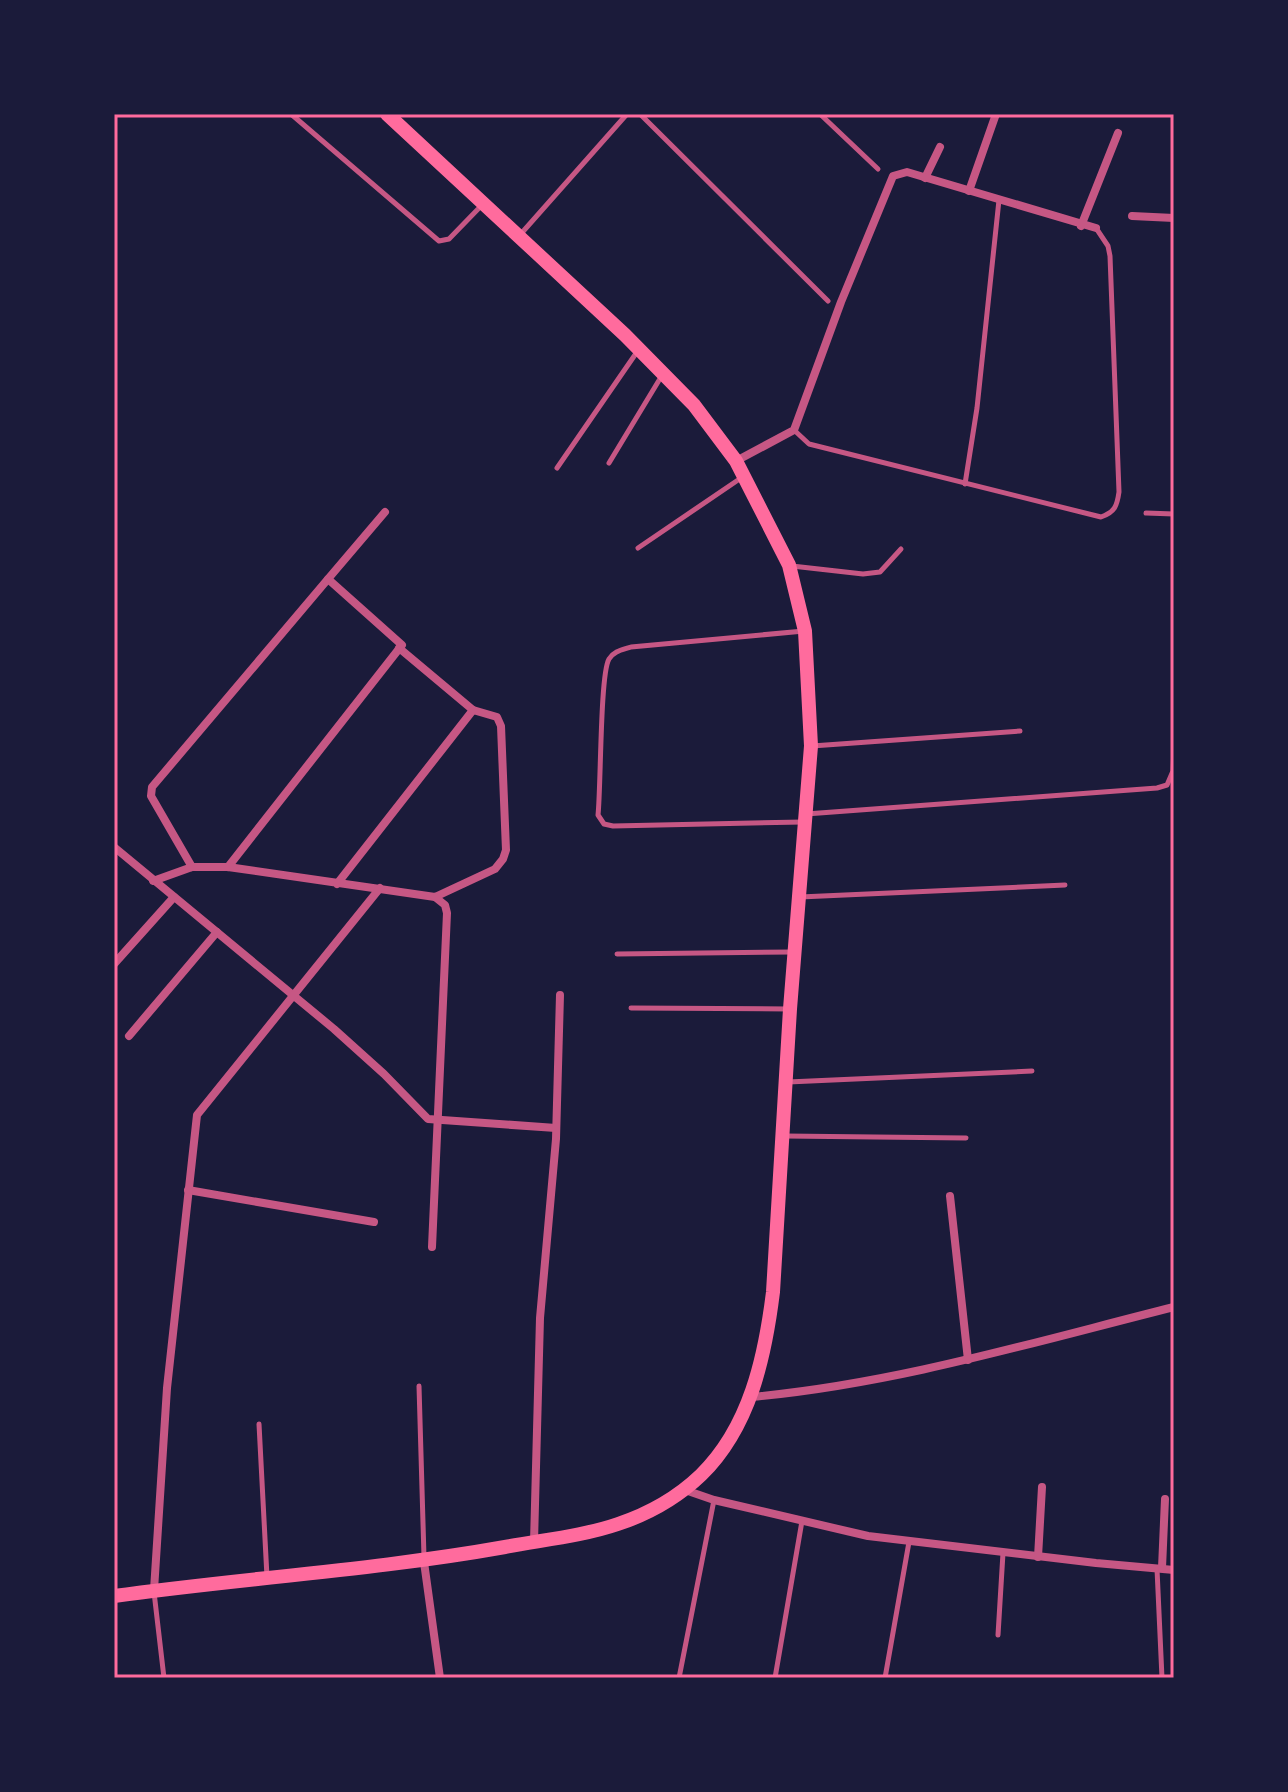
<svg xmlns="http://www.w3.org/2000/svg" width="1288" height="1792" viewBox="0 0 1288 1792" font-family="'Roboto Condensed',sans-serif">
  <rect width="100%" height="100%" fill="#1b1b3a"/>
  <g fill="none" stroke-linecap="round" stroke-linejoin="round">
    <g stroke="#c65784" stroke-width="5">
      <path d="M291,114L439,241L449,239L481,206"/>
      <path d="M640,114L828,301"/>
      <path d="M820,114L878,169"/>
      <path d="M519,236L627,114"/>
      <path d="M794,430L809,444L1101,517C1115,512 1117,506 1119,492L1110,256L1108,246L1096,228"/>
      <path d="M609,463L661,377"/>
      <path d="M557,468L639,349"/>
      <path d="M965,484L977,408L999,200"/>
      <path d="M1146,513L1174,514"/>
      <path d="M638,548L741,478"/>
      <path d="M792,566L863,574L880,572L901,549"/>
      <path d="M812,746L1020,731"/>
      <path d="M806,814L1157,788L1167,785L1173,771L1174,747"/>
      <path d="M803,822L613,826L604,824L598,815C601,788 600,674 609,659C614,651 622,650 631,647L804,631"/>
      <path d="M800,897L1065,885"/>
      <path d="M617,954L792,952"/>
      <path d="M631,1008L789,1009"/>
      <path d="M788,1082L1032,1071"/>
      <path d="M785,1136L966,1138"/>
      <path d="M419,1386L424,1557"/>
      <path d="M259,1424L267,1577"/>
      <path d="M1157,1569L1162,1678"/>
      <path d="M154,1592L164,1678"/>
      <path d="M998,1635L1003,1553"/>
      <path d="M679,1678L714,1500"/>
      <path d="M775,1678L802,1521"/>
      <path d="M885,1678L909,1542"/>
    </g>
    <g stroke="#c65784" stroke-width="8">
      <path d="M925,178L940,147"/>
      <path d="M969,191L996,114"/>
      <path d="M1132,216L1174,218"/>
      <path d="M1081,226L1118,133"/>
      <path d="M736,461L794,430L841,302L893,176L907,172L1096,228"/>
      <path d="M328,579L385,512"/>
      <path d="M399,648L473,710"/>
      <path d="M114,847L334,1029L384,1074L428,1119L556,1128"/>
      <path d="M192,867L151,796L152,787L328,579L402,645L228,867"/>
      <path d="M153,881L192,867H228L435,897L495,869L503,859L506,850L501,726L497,717L473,710L337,884"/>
      <path d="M114,964L174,897"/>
      <path d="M129,1036L217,932"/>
      <path d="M188,1190L374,1222"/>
      <path d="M950,1196L968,1360"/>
      <path d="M432,1247L447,913L445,905L435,897"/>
      <path d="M751,1397C895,1384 1034,1342 1174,1307"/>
      <path d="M685,1490L714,1500L868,1536L1096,1563L1174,1570"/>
      <path d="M534,1542L540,1318L556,1139L560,995"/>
      <path d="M1038,1557L1042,1487"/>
      <path d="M424,1562L440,1678"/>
      <path d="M1162,1568L1165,1499"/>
      <path d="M154,1590L167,1388L197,1115L380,888"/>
    </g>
    <path stroke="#ff6b9d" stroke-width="14" d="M114,1596C244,1578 376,1570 505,1547C542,1540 583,1536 618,1524C648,1514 678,1497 701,1475C750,1427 765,1357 773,1292L790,1009L811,746L805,631L789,565L736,461L694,405L625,335L387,114"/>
  </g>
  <rect width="1288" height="1792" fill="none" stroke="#1b1b3a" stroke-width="232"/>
  <rect x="116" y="116" width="1056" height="1560" fill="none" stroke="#ff6b9d" stroke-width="3"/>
</svg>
